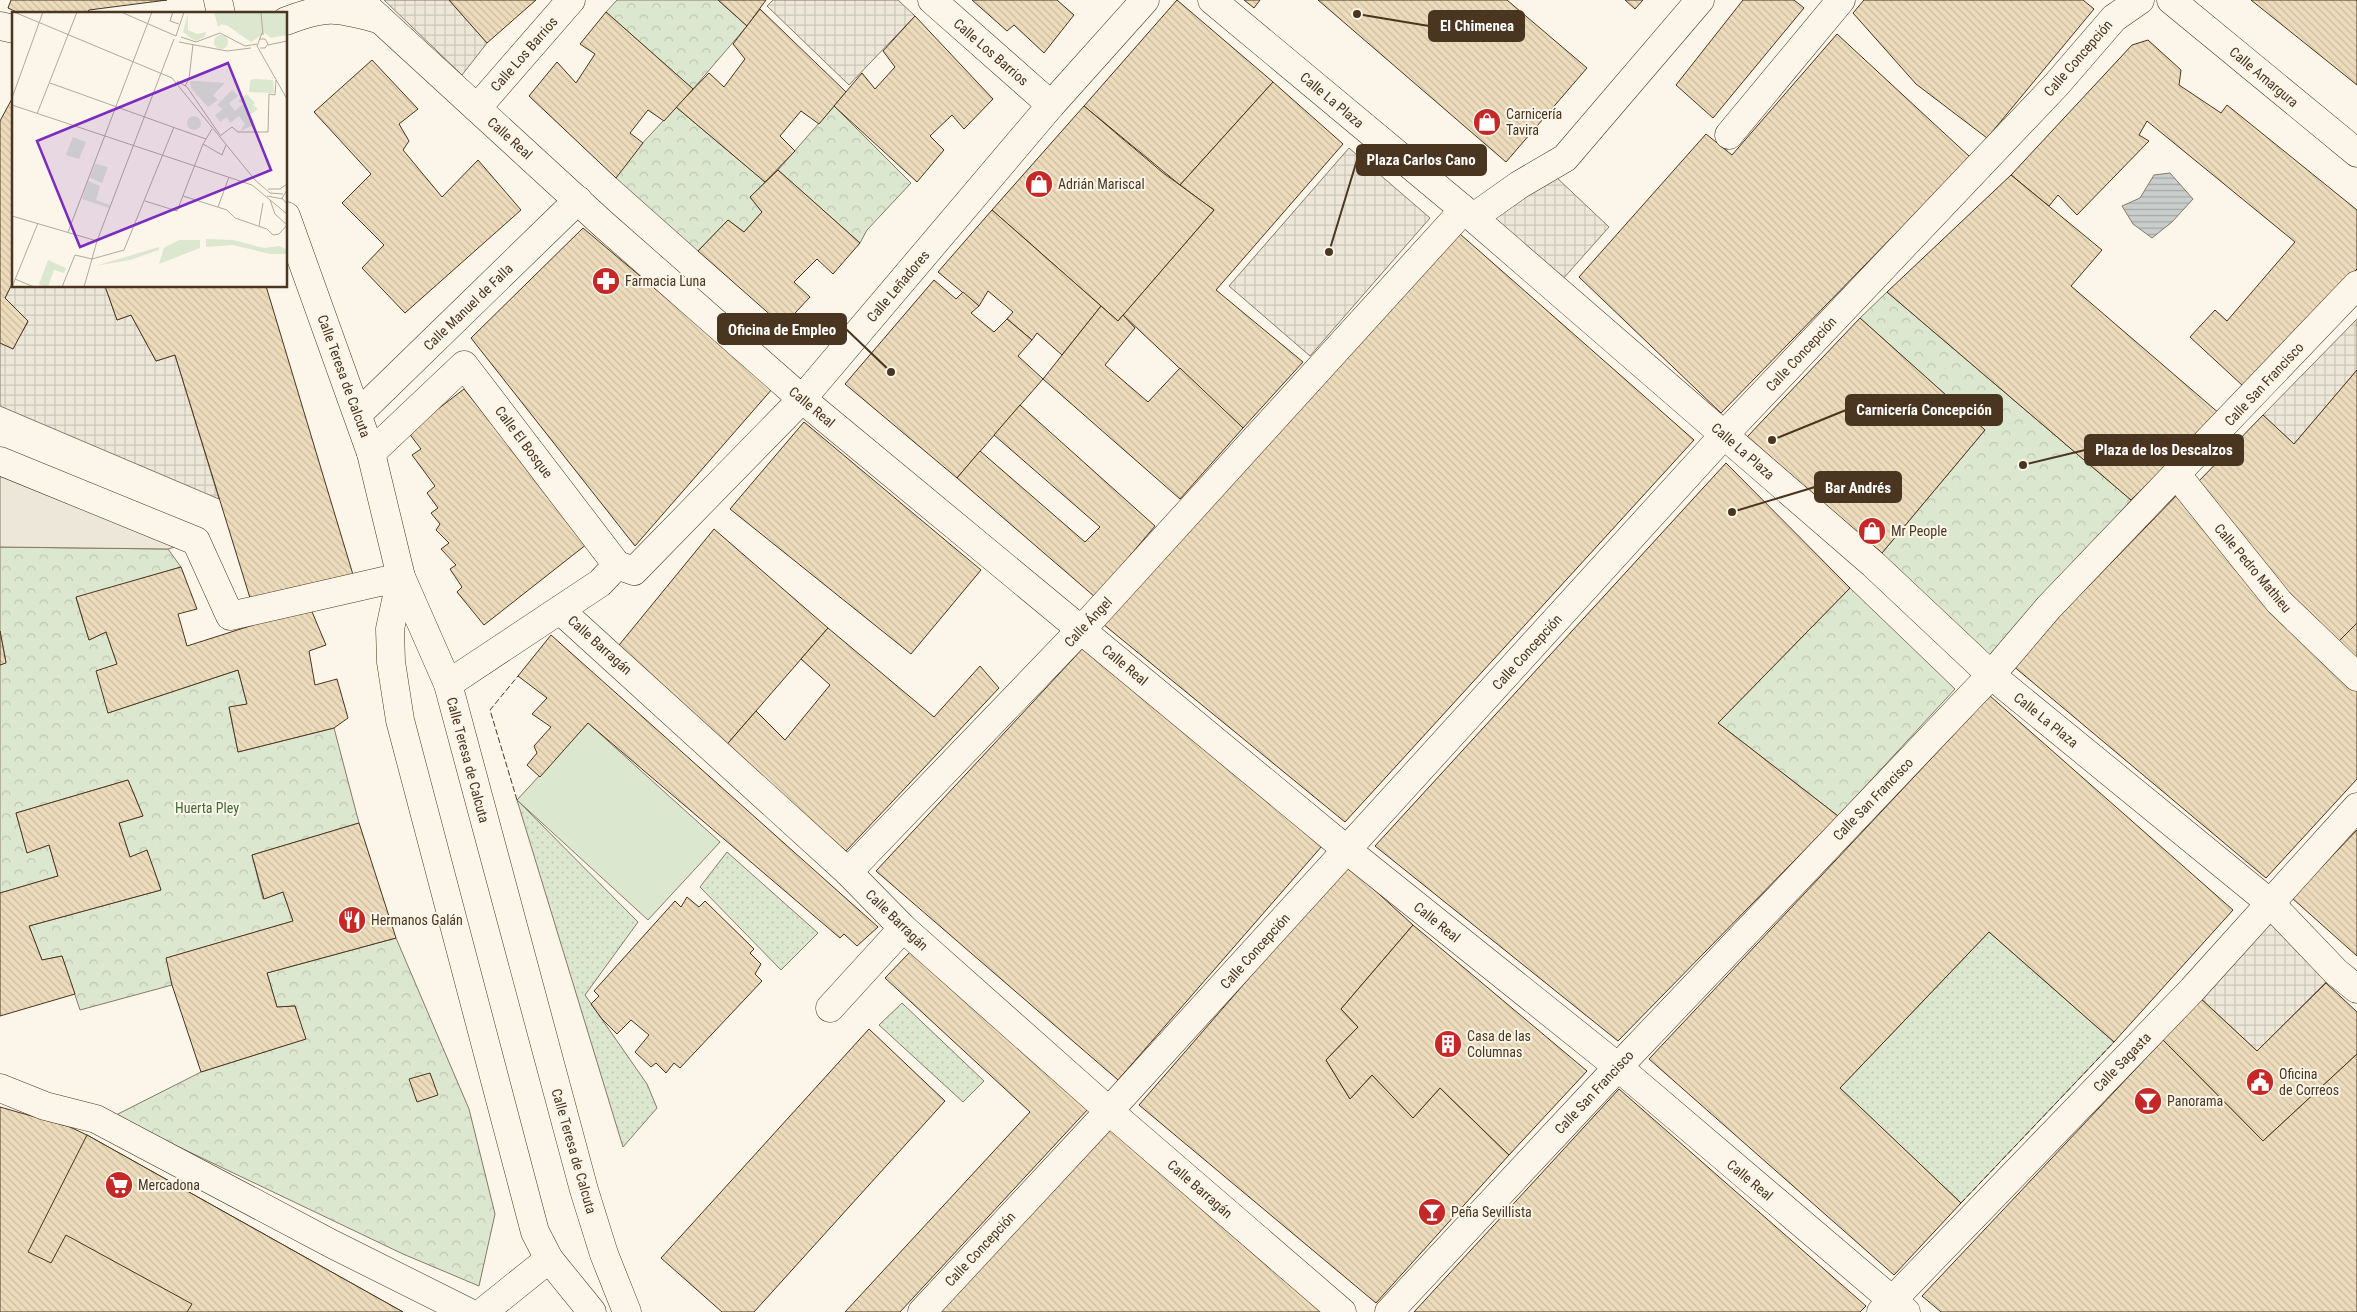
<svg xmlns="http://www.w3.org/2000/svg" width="2357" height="1312" viewBox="0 0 2357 1312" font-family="'Roboto Condensed',sans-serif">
  <defs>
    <pattern id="grass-dots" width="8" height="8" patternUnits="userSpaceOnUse" patternTransform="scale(1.25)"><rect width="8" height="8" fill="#dce7d0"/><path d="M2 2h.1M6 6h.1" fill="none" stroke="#bec7b2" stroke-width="1.8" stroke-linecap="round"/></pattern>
    <pattern id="park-crowns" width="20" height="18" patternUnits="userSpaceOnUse" patternTransform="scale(1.25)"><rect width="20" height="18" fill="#dce7d0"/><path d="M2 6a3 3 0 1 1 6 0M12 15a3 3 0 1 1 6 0" fill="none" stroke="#bec7b2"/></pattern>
    <pattern id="plaza-grid" width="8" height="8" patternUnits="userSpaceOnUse" patternTransform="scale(1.25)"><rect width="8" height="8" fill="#ede7d9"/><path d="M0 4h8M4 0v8" fill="none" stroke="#cdc7ba"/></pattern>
    <pattern id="water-rules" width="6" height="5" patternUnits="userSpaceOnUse" patternTransform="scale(1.25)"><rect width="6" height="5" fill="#c9cecd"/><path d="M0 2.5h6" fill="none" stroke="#a5a8a6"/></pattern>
    <pattern id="building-back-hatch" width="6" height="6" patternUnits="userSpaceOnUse" patternTransform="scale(1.25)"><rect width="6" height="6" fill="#ecdcbc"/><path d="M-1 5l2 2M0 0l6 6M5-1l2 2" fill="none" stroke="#ccbda1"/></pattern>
  </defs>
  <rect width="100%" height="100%" fill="#fbf6e9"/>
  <g fill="url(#grass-dots)" stroke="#887966">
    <path d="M517,800L638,922L585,995L647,1084L657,1108L623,1147Z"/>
    <path d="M727,852L818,933L781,970L700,887Z"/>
    <path d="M1989,932L2114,1042L1961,1203L1840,1088Z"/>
    <path d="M902,1003L984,1081L963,1102L879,1025Z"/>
  </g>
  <g fill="url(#park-crowns)" stroke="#887966">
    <path d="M617,0H718L747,26L693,89L606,12Z"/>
    <path d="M834,106L911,183L867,230L860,243L778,170Z"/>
    <path d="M676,107L765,182L750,197L762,212L744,232L728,220L698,251L616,178L625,162Z"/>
    <path d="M1887,292L2131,500L1993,661L1883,560L1882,553L1985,430L1860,318Z"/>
    <path d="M0,547L168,549L181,567L76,598L89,640L106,632L117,664L108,713L238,670L247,704L229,708L238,752L334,728L359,823L252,855L263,899L283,892L293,921L167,958L172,985L80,1010L62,956L42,960L29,926L161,890L147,851L130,857L119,823L143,816L128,780L16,813L27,852L49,845L58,876L0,893V665L6,662L0,631Z"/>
    <path d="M1850,588L1955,689L1838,816L1718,723Z"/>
    <path d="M396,938L469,1109L495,1214L479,1286L403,1254L114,1116L201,1072L305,1039L295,1006L277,1007L267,973Z"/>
  </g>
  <path fill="#dce7d0" stroke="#887966" d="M588,723L720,842L648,920L517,800Z"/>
  <path fill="#ede7d9" stroke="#887966" d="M0,455L196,541L168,549L0,547Z"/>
  <g fill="url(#plaza-grid)" stroke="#887966">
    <path d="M384,0H449L487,43L462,75Z"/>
    <path d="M773,0H898L915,16L849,85L767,6Z"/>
    <path d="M1349,148L1430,218L1310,356L1229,286Z"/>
    <path d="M1555,176L1609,227L1562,280L1488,223Z"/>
    <path d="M14,280V286H105L117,320L131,315L156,361L175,355L219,499L0,406V343L13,348L28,322L5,298Z"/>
    <path d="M2357,319V370L2294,444L2263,415Z"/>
    <path d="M2270,903L2336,972L2257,1051L2192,990Z"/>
  </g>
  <path fill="url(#water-rules)" stroke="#887966" d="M2170,173L2193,199L2172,222L2152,238L2133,224L2122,206L2140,198L2154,175Z"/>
  <g fill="url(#building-back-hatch)" stroke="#4a3520">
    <path d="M11,0H167L89,10L85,14H21L8,8Z"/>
    <path d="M449,0H536L487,43Z"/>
    <path d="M718,0H766L747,26Z"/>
    <path d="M972,0H1057L1074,15L1044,53L1014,25L1007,31Z"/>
    <path d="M1177,0L1273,82L1180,185L1084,106Z"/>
    <path d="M1244,0H1260L1254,8Z"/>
    <path d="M1318,0H1507L1587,68L1506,162Z"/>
    <path d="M1625,0H1643L1635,9Z"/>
    <path d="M1743,0H1794L1804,8L1713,118L1676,85Z"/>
    <path d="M1864,0H2083L2094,9L1987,138L1916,84L1853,13Z"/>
    <path d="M2251,0H2357V85Z"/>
    <path d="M760,9L846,92L819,124L801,111L780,136L795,151L765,182L676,107L709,73L724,87L745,59L733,44Z"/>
    <path d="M606,12L693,89L664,121L648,110L630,133L643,143L616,178L529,96L557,62L576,83L595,54L580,44Z"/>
    <path d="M915,16L993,99L964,129L952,115L930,136L944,150L917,182L834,106L862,73L875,89L895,67L883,51Z"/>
    <path d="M1837,34L1970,157L1721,413L1579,277L1706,134L1732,155Z"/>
    <path d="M2148,40L2181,70L2179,85L2221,113L2227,105L2357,210V269L2243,386L2190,337L2215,310L2227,321L2295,242L2147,121L2139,135L2149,141L2077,215L2058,195L2049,206L2011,175L2132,45Z"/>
    <path d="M372,60L418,109L399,124L409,141L403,150L442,197L478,160L521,210L405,313L362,268L384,245L342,203L371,174L314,112Z"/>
    <path d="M1273,82L1343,144L1216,290L1303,362L1243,428L1123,315L1214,210L1180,185Z"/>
    <path d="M14,95V280L5,298L28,321L13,349L0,343V121Z"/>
    <path d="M1084,106L1162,172L1214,210L1118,321L992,210Z"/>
    <path d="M778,170L860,243L833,274L817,259L794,282L810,297L783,326L698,251L728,220L744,232L762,212L750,197Z"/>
    <path d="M2011,175L2102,250L2071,286L2220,414L2131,500L1887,292Z"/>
    <path d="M992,210L1101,306L1062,355L1037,333L1032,340L1007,319L1013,312L988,291L979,306L938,272Z"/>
    <path d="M583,228L773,388L635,546L471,338Z"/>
    <path d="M1460,234L1694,440L1345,822L1103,624Z"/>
    <path d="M934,280L956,299L963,292L979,306L971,313L994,332L1007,319L1032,340L1018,356L1043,379L957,478L845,384Z"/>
    <path d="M105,286H266L354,578L250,598L175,355L156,361L131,315L117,320Z"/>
    <path d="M1101,306L1118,321L1123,315L1135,328L1105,365L1148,402L1180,368L1243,428L1180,499L1043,379Z"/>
    <path d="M1860,318L1985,430L1882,553L1747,437Z"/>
    <path d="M2357,370V623L2336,644L2301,610L2197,483L2263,415L2294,444Z"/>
    <path d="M464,389L587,544L484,625L457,592L462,587L450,569L456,565L441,549L449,543L436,530L440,524L431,513L438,508L427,493L435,486L412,455L421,449L408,432Z"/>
    <path d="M1020,405L1155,526L1095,597L957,478L980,451L1085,542L1100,527L994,435Z"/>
    <path d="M804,422L981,570L911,654L730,509Z"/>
    <path d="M1726,463L1850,588L1718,723L1838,816L1618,1041L1375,846Z"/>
    <path d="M2179,493L2357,690V779L2266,878L2012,665Z"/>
    <path d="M714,529L828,628L723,749L615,650Z"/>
    <path d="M181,567L197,609L178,614L187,646L310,607L326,645L309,651L315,685L337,679L348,718L334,728L238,752L229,707L247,704L238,670L108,713L96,671L117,664L106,632L89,640L76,597Z"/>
    <path d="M2357,623V665L2336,644Z"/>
    <path d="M828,628L934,717L980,666L999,688L846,851L723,749L756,711L785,740L830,685L801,659Z"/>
    <path d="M0,631L6,663L0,665Z"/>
    <path d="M551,635L878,927L857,946L844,934L840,938L588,723L540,777L527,765L537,753L534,746L551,727L532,714L547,698L518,676Z"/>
    <path d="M1084,647L1322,846L1118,1080L876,871Z"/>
    <path d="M1990,696L2233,910L2114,1042L1989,932L1840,1088L1961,1203L1894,1275L1649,1059Z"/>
    <path d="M128,780L143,816L119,823L130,857L147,850L161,890L29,926L42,960L62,956L75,994L0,1016V893L58,876L49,845L27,853L16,813Z"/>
    <path d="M359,823L396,938L267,973L277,1007L295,1006L306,1039L201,1072L172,985L166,958L293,921L283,892L264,899L252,855Z"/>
    <path d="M2357,830V956L2292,898Z"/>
    <path d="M1347,865L1413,925L1341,1009L1358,1027L1326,1060L1350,1099L1372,1075L1413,1118L1440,1088L1509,1155L1376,1303L1139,1105Z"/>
    <path d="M687,897L699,907L705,901L754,949L750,953L761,964L755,974L762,981L680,1068L674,1063L666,1073L656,1063L651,1067L635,1052L649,1035L631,1020L617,1034L602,1019L591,1004L599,996L594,991L675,901L681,907Z"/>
    <path d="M1413,925L1587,1071L1509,1155L1440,1088L1413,1118L1372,1075L1350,1099L1326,1060L1358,1027L1341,1009Z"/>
    <path d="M910,952L1089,1108L900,1312H845L1030,1112L885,978Z"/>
    <path d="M2326,983L2357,1012V1054L2263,1141L2163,1040L2200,998L2257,1051Z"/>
    <path d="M869,1029L945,1101L754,1312H722L661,1258Z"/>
    <path d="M2163,1040L2263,1141L2357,1054V1312H1941L1922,1296Z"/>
    <path d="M430,1073L438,1095L417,1102L409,1079Z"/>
    <path d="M1619,1089L1866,1306L1860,1312H1414Z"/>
    <path d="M0,1107L70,1127L87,1135L403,1312H0Z"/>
    <path d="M1111,1126L1323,1312H940Z"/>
    <path d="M87,1135L403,1312H187L192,1304L66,1235L51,1263L28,1252Z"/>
  </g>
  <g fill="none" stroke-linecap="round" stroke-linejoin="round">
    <defs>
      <g id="street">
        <path d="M932,0L1051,105"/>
        <path d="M1212,0L1469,214L1873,564L1991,675L2270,903L2336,972L2357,989"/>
        <path d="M2171,0L2357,153"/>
        <path d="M0,26L14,29"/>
        <path d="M477,108L571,0"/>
        <path d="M1729,135L1841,0"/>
        <path d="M358,414L578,200"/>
        <path d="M371,453L464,365L617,565L600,583L448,684"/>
        <path d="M0,461L196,541L230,616L401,577L390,629L391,662L400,720L535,1232L549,1259L592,1312"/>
        <path d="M2177,475L2279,602L2357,677"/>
        <path d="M617,565L634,571L802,399L1051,105L1145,0"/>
        <path d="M560,610L848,872L903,928L1109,1111L1342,1312"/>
        <path d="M848,872L1095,615L1459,215L1478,214L1519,185L1565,158L1700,0"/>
        <path d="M830,1008L903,928"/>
        <path d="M0,1088L45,1106L96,1119L332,1244L468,1312"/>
        <path d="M483,1312L549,1259"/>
        <path d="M1881,1312L2192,990L2357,807"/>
      </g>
      <g id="secondary">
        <path d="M218,0L221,14"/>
        <path d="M359,0L602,223L802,399L1347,850L1618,1067L1906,1312"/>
        <path d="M286,21C328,5 336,8 378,19"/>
        <path d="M286,216L371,453L401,577L448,684L584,1190L604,1254L627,1312"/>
        <path d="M922,1312L1109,1111L1724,435L2057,84L2114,18L2140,0"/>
        <path d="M1389,1312L1618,1067L1991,675L2049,607L2357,285"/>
      </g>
    </defs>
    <use href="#street" stroke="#4a3520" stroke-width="29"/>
    <use href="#secondary" stroke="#4a3520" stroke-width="29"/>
    <use href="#street" stroke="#fbf6e9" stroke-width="28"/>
    <use href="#secondary" stroke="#fbf6e9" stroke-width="28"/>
    <g stroke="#4a3520" stroke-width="1" stroke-dasharray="6 2.5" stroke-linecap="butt">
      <path d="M517,800L490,710L518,676"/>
      <path d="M1961,1203L2114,1042"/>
    </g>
  </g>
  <defs>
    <symbol id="shop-disc" viewBox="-11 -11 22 22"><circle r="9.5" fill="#c62828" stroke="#fbf6e9"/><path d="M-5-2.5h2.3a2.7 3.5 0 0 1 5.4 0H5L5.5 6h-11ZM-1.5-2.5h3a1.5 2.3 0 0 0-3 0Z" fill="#fff"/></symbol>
    <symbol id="pharmacy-disc" viewBox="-11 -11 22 22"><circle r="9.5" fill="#c62828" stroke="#fbf6e9"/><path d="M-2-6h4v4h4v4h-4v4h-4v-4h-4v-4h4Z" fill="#fff"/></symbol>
    <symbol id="restaurant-disc" viewBox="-11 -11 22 22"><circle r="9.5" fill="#c62828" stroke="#fbf6e9"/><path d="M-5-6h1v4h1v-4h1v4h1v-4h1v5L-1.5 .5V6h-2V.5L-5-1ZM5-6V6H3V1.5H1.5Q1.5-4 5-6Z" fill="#fff"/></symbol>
    <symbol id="building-disc" viewBox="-11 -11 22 22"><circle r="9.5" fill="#c62828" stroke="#fbf6e9"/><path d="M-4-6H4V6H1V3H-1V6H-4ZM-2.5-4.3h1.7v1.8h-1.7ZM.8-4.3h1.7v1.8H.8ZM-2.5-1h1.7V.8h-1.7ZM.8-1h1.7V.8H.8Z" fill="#fff"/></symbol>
    <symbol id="civic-disc" viewBox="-11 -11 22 22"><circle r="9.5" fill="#c62828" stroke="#fbf6e9"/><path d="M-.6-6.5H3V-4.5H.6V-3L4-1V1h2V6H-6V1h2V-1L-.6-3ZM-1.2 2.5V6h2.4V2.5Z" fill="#fff"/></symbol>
    <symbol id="bar-disc" viewBox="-11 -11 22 22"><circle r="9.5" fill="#c62828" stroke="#fbf6e9"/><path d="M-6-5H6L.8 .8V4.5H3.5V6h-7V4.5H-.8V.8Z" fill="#fff"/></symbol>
    <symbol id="supermarket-disc" viewBox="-11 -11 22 22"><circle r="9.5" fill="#c62828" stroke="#fbf6e9"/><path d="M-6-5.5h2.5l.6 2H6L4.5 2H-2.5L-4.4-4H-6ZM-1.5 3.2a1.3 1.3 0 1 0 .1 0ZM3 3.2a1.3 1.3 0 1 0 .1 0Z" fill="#fff"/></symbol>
  </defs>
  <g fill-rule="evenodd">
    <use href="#shop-disc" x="1471" y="106" width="32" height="32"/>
    <use href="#shop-disc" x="1023" y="168" width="32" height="32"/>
    <use href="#pharmacy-disc" x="590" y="265" width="32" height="32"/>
    <use href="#shop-disc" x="1856" y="515" width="32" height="32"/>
    <use href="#restaurant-disc" x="336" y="904" width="32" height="32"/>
    <use href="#building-disc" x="1432" y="1028" width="32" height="32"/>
    <use href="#civic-disc" x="2244" y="1066" width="32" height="32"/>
    <use href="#bar-disc" x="2132" y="1085" width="32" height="32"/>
    <use href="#supermarket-disc" x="103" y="1169" width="32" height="32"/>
    <use href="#bar-disc" x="1416" y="1196" width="32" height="32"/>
  </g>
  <g text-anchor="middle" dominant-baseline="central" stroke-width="4" stroke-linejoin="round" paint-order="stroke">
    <g font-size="14" fill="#4a3520" stroke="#fbf6e9">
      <text transform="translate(991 52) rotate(41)">Calle Los Barrios</text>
      <text transform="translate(524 54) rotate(-49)">Calle Los Barrios</text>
      <text transform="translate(2078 58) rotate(-49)">Calle Concepción</text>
      <text transform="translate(2264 77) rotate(40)">Calle Amargura</text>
      <text transform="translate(1332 100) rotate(40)">Calle La Plaza</text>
      <text transform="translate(510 138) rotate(42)">Calle Real</text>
      <text transform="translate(898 286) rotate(-50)">Calle Leñadores</text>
      <text transform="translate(468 307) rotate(-44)">Calle Manuel de Falla</text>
      <text transform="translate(1801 354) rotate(-47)">Calle Concepción</text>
      <text transform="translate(344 376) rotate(70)">Calle Teresa de Calcuta</text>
      <text transform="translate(2264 384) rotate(-47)">Calle San Francisco</text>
      <text transform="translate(812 407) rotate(40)">Calle Real</text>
      <text transform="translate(524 442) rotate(53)">Calle El Bosque</text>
      <text transform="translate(1743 451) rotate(41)">Calle La Plaza</text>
      <text transform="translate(2253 568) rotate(50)">Calle Pedro Mathieu</text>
      <text transform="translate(1088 622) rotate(-47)">Calle Ángel</text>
      <text transform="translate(600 645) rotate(42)">Calle Barragán</text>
      <text transform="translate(1527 652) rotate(-48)">Calle Concepción</text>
      <text transform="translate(1125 665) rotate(40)">Calle Real</text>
      <text transform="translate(2046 720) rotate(39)">Calle La Plaza</text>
      <text transform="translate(468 760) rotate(75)">Calle Teresa de Calcuta</text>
      <text transform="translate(1873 799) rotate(-46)">Calle San Francisco</text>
      <text transform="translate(897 920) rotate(44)">Calle Barragán</text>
      <text transform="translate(1437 922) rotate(39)">Calle Real</text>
      <text transform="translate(1255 951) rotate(-48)">Calle Concepción</text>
      <text transform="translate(2122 1062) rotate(-46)">Calle Sagasta</text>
      <text transform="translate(1594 1092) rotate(-47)">Calle San Francisco</text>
      <text transform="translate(574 1151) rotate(74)">Calle Teresa de Calcuta</text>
      <text transform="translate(1750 1180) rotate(40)">Calle Real</text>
      <text transform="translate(1200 1189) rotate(41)">Calle Barragán</text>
      <text transform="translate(980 1249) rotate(-47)">Calle Concepción</text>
    </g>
    <g font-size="14" fill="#4a3520" stroke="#fbf6e9" text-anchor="start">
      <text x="1506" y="114">Carnicería<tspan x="1506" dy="16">Tavira</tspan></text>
      <text x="1058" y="184">Adrián Mariscal</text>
      <text x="625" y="281">Farmacia Luna</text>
      <text x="1891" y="531">Mr People</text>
      <text x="371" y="920">Hermanos Galán</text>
      <text x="1467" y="1036">Casa de las<tspan x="1467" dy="16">Columnas</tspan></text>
      <text x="2279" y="1074">Oficina<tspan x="2279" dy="16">de Correos</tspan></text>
      <text x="2167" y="1101">Panorama</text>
      <text x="138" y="1185">Mercadona</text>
      <text x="1451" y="1212">Peña Sevillista</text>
    </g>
    <g font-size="14" fill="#436837" stroke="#fbf6e9">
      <text x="207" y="808">Huerta Pley</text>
    </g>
  </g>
  <g transform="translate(12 12)">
    <rect width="275" height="275" fill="#fbf6e9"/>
    <path d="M176,1V18L185,22L194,20L193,25L183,29L171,20ZM61,125L74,130L67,147L54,143ZM194,227L221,228L252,236L268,234L275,238V242H258L221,233L194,235Z" fill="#dce7d0"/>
    <path d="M202,0H275V23L259,26L253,21L239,30L216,14L209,12L206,15ZM202 30a7 7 0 1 1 14 0a7 7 0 1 1-14 0ZM178,69H185L213,71L201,83L206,88L196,95L179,76ZM220,78L226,84L217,91L223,99L231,92L226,89L235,82L243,91L241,93L246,97L237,104L242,108V113L228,119L233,112L227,104L218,111L215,105L208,110L203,103L211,97L205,93ZM83,152L96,155L90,171L78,166ZM76,169L88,174L84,188L98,193L97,196L70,187ZM167,228H188V236L147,252L152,236ZM147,235V238L118,248L83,254ZM36,248L54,256L52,261L42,258L36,275H32L27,272Z" fill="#dce7d0"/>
    <path d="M241,67L261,68L262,81L237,80L238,69ZM175 111a7 7 0 1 1 14 0a7 7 0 1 1-14 0Z" fill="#dce7d0"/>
    <path fill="none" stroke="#b4a999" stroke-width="1" d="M2,0L160,66L243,168L258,181L271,182M109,0L164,24M161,0L158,9L167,12M249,0L251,23M250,21L245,34L275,87M164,24L172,0M169,25L184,30L208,21L233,34L245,32M167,30L215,39L239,36M256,33L275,29M248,36H253L256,32L253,27H248M165,69L175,75L208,123M38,71L194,127M173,74L177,67L181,32M0,86L31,0M0,93L240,173L275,202M25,102L65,0M200,117L191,132L210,143L214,133M208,124L220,115L226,120H256L257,82L263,83L264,68M256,177H268L275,172M275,178L270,186L275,192M171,184L215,198L223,206L255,217L261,223L267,222L275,213M255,184L271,187M258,188L263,202L275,213M133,189L165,199L191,132M206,195L217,165M0,204L85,229M247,214L251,191M56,220L140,0M80,247L112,238L162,115M3,267L22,275M0,275L26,211M50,275L63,243L80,247M72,275L85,229L162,27"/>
    <path fill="#7b2cbf" fill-opacity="0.15" stroke="#7b2cbf" stroke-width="2.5" d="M216,51L259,158L68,235L25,129Z"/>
    <rect width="275" height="275" fill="none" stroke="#4a3520" stroke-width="2.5"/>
  </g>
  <path fill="none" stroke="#4a3520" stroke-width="2" d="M1357 14L1429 26M1329 252L1357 160M891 372L846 329M1772 440L1846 410M2023 465L2085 450M1732 512L1815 487"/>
  <g fill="#4a3520" stroke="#fbf6e9" stroke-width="2">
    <circle cx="1357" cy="14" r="5"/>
    <circle cx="1329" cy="252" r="5"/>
    <circle cx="891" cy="372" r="5"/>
    <circle cx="1772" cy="440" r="5"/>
    <circle cx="2023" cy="465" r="5"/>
    <circle cx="1732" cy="512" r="5"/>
  </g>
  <g fill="#4a3520" stroke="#4a3520" stroke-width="2">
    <rect x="1429" y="11" width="95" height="30" rx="5"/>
    <rect x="1357" y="145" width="129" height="30" rx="5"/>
    <rect x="718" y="314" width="128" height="30" rx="5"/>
    <rect x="1846" y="395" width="156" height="30" rx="5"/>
    <rect x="2085" y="435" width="158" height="30" rx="5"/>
    <rect x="1815" y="472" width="86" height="30" rx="5"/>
  </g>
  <g font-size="15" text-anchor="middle" font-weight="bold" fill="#fff">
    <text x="1477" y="31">El Chimenea</text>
    <text x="1421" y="165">Plaza Carlos Cano</text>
    <text x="782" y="335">Oficina de Empleo</text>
    <text x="1924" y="415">Carnicería Concepción</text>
    <text x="2164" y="455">Plaza de los Descalzos</text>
    <text x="1858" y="493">Bar Andrés</text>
  </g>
</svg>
